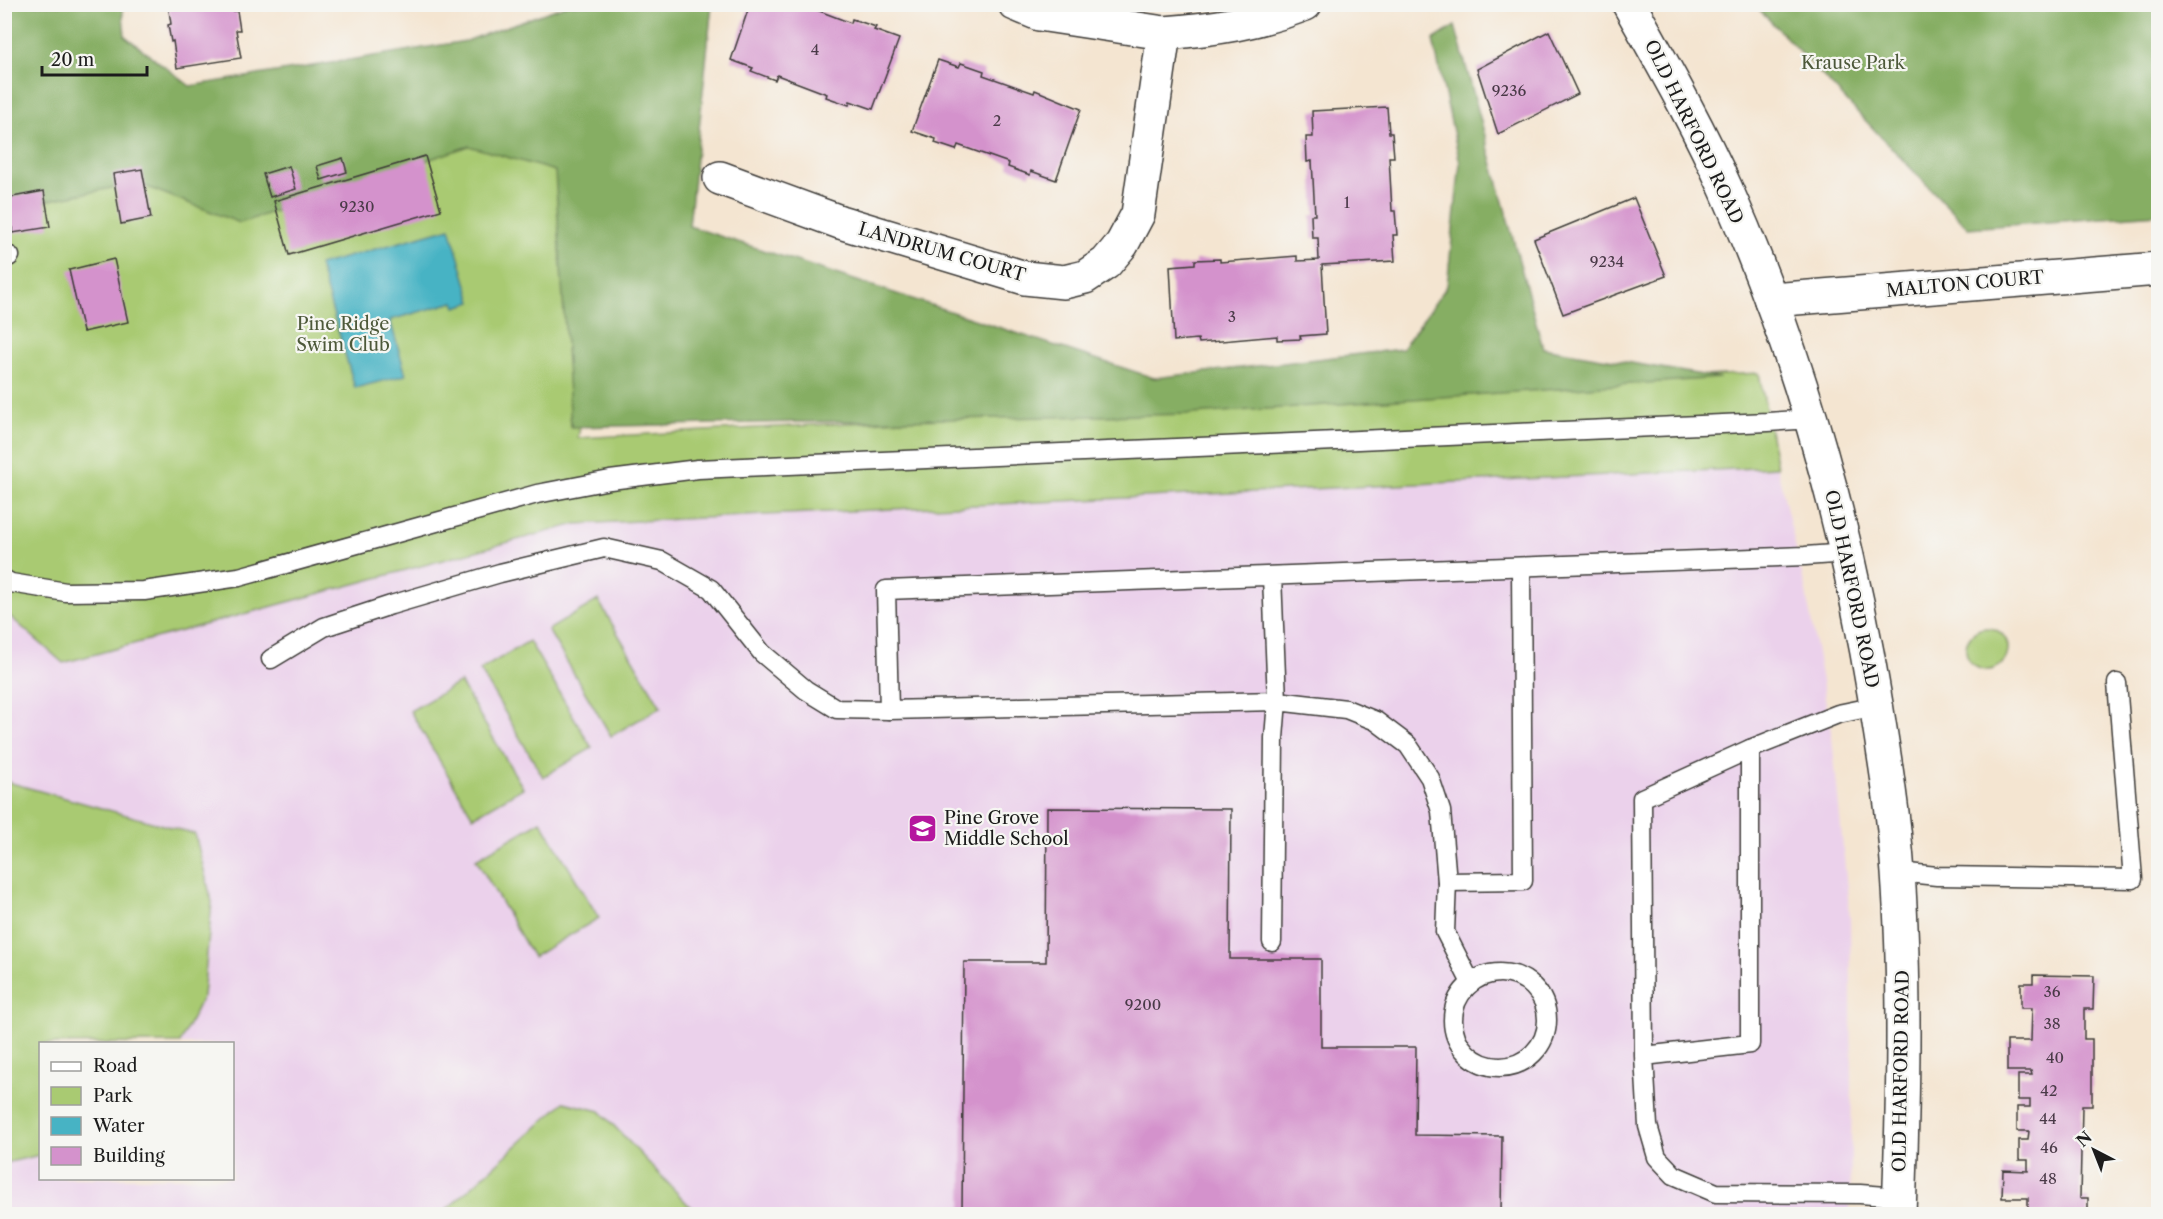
<svg xmlns="http://www.w3.org/2000/svg" width="2163" height="1219" viewBox="0 0 2163 1219" font-family="'Libre Caslon Text',serif">
  <rect width="100%" height="100%" fill="#f6f6f2"/>
  <filter id="ink" filterUnits="userSpaceOnUse"><feTurbulence type="fractalNoise" baseFrequency=".0167" numOctaves="2"/><feDisplacementMap in="SourceGraphic" scale="12" xChannelSelector="R" yChannelSelector="G"/><feConvolveMatrix kernelMatrix="1 2 1 2 8 2 1 2 1" color-interpolation-filters="sRGB"/></filter>
  <filter id="wash" filterUnits="userSpaceOnUse"><feTurbulence type="fractalNoise" baseFrequency=".008" numOctaves="4" result="noise"/><feDisplacementMap in="SourceGraphic" scale="24" xChannelSelector="R" yChannelSelector="G"/><feGaussianBlur stdDeviation="1.35" result="paint"/><feColorMatrix in="noise" values="0 0 0 0 0 0 0 0 0 0 0 0 0 0 0 0 0 1.4 0 .05"/><feComposite in="paint" operator="in"/></filter>
  <g filter="url(#wash)">
    <rect width="100%" height="100%" fill="#f4e5d1"/>
    <path fill="#ebd1eb" fill-rule="evenodd" d="M1777,467L1806,592L1832,737L1850,918L1852,1081L1850,1214H5L4,612L63,663L576,524ZM40,1044H232V1178H40Z"/>
    <g fill="#a9ca72" stroke="#627347" stroke-width="1.5">
      <path d="M655,5L578,438L1759,373L1777,467L576,524L63,663L5,612V177Z"/>
      <path d="M598,600L661,707L611,736L548,630Z"/>
      <circle cx="1987" cy="649" r="21"/>
      <path d="M529,641L592,748L543,777L480,670Z"/>
      <path d="M460,682L523,788L473,817L410,711Z"/>
      <path d="M4,781L195,834L212,902L203,996L180,1043L40,1044V1155L5,1163Z"/>
      <path d="M541,821L599,918L533,957L476,859Z"/>
      <path d="M564,1102L600,1111L697,1214H442Z"/>
    </g>
    <g fill="#86ae64" stroke="#516540" stroke-width="1.5">
      <path d="M5,5H122L125,36L190,86L466,41L567,5H712L689,226L1154,378L1402,349L1447,286L1460,163L1433,40L1455,26L1543,348L1720,378L1193,414L571,427L555,171L469,146L240,223L137,183L14,207L5,211Z"/>
      <path d="M1755,5H2158V214L1968,228Z"/>
    </g>
    <path fill="#47b3c4" stroke="#326870" stroke-width="1.5" d="M450,228L472,302L456,307L454,302L390,320L406,375L355,388L319,265Z"/>
    <g id="blocks">
      <g fill="#d492cc">
        <path d="M168,4H231L232,11H237L240,30H236L241,58L177,68L173,41L171,42L168,25L171,24Z"/>
        <path d="M750,4H801L851,23L852,19L876,27L874,30L899,39L873,109L850,101L849,105L826,97L827,94L777,75L775,80L751,71L753,68L731,60Z"/>
        <path d="M1549,31L1578,94L1498,134L1477,69Z"/>
        <path d="M938,60L959,67L961,63L984,71L983,75L1034,93L1035,90L1081,109L1056,180L1031,171L1030,175L1008,167L1009,163L958,145L956,150L935,143L936,139L912,131Z"/>
        <path d="M1387,107L1389,133H1392L1394,157H1389L1392,211H1395L1397,235H1393L1395,261L1322,265L1326,334L1300,336L1301,339L1277,340V336L1199,343L1198,339L1174,341L1170,266L1195,264V260L1220,259V262L1297,256V261L1319,260L1318,238H1312L1311,215H1315L1312,161L1307,162L1306,137H1313L1312,111Z"/>
        <path d="M425,156L441,210L289,255L274,201Z"/>
        <path d="M343,158L347,172L321,180L317,166Z"/>
        <path d="M289,166L296,189L270,197L263,174Z"/>
        <path d="M142,169L151,218L121,224L113,174Z"/>
        <path d="M44,191L50,227L13,233L7,198Z"/>
        <path d="M1634,198L1666,276L1563,314L1534,239Z"/>
        <path d="M114,259L128,322L83,332L69,270Z"/>
        <path d="M1047,808L1231,809L1230,959H1321V1047H1416L1415,1135L1502,1136L1501,1214H962L964,962H1046Z"/>
        <path d="M2033,975L2094,976L2093,1009H2084V1039H2092V1106H2082L2080,1198H2088V1214H2028V1198H2002L2003,1170L2028,1171V1160H2019V1140H2028L2029,1131H2017V1107H2030V1100H2018V1075H2032L2031,1071H2007V1041H2031L2032,1008H2021V983H2033Z"/>
      </g>
    </g>
  </g>
  <g filter="url(#ink)">
    <use href="#blocks" fill-opacity="0" stroke="#3c3a37" stroke-width="1.5"/>
    <g fill="none" stroke-linecap="round" stroke-linejoin="round">
      <defs>
        <g id="service">
          <path d="M4,259L10,256"/>
          <path d="M1272,576L1277,701L889,710L886,590L1805,556L1848,553"/>
          <path d="M4,579L11,583L66,592L144,591L239,577L537,494L610,480L698,469L1768,422L1811,419"/>
          <path d="M271,659L324,627L391,605L500,573L604,548L662,561L711,589L762,653L806,690L837,709L889,710"/>
          <path d="M1750,749L1838,714L1877,706"/>
          <path d="M1898,872L1937,876L2133,879L2117,683"/>
          <path d="M1447,882L1523,881L1521,567"/>
          <path d="M1272,942L1274,738L1277,701L1346,709L1376,721L1408,745L1430,778L1441,811L1447,882L1445,932L1471,983"/>
          <circle cx="1500" cy="1020" r="47"/>
          <path d="M1644,1056L1750,1044V749L1642,798L1644,1056L1648,1126L1657,1157L1674,1175L1716,1193L1860,1194L1899,1197"/>
        </g>
        <g id="minor">
          <path d="M1015,4L1039,14L1164,33"/>
          <path d="M720,178L840,222L1025,278L1064,282L1085,277L1106,263L1122,244L1138,214L1164,33C1215,29 1256,23 1305,4"/>
          <path d="M1771,300L2158,269"/>
        </g>
        <path id="tertiary" d="M1629,4C1663,65 1698,126 1726,189C1799,353 1847,527 1876,704C1885,760 1894,817 1898,873C1906,986 1903,1102 1899,1214"/>
      </defs>
      <use href="#service" stroke="#3c3a37" stroke-width="21"/>
      <use href="#minor" stroke="#3c3a37" stroke-width="36"/>
      <use href="#tertiary" stroke="#3c3a37" stroke-width="36"/>
      <use href="#service" stroke="#fff" stroke-width="18"/>
      <use href="#minor" stroke="#fff" stroke-width="33"/>
      <use href="#tertiary" stroke="#fff" stroke-width="33"/>
    </g>
  </g>
  <defs>
    <symbol id="school-square" viewBox="-11 -11 22 22"><rect x="-9" y="-9" width="18" height="18" rx="4" fill="#b5179e" stroke="#f6f6f2"/><path d="M0-5L7-2L0 1L-7-2ZM-4 1L0 2.5L4 1V4Q0 6-4 4Z" fill="#fff"/></symbol>
  </defs>
  <g fill-rule="evenodd">
    <use href="#school-square" x="906" y="812" width="33" height="33"/>
  </g>
  <g text-anchor="middle" dominant-baseline="central" stroke-width="4.5" stroke-linejoin="round" paint-order="stroke">
    <g font-size="15" fill="#4a3a48">
      <text x="815" y="49">4</text>
      <text x="1509" y="90">9236</text>
      <text x="997" y="120">2</text>
      <text x="1347" y="202">1</text>
      <text x="357" y="206">9230</text>
      <text x="1607" y="261">9234</text>
      <text x="1232" y="316">3</text>
      <text x="2052" y="991">36</text>
      <text x="1143" y="1004">9200</text>
      <text x="2052" y="1023">38</text>
      <text x="2055" y="1057">40</text>
      <text x="2049" y="1090">42</text>
      <text x="2048" y="1118">44</text>
      <text x="2049" y="1147">46</text>
      <text x="2048" y="1178">48</text>
    </g>
    <g font-size="18" fill="#4d593a" stroke="#f6f6f2">
      <text x="1853" y="63">Krause Park</text>
      <text x="343" y="324">Pine Ridge<tspan x="343" dy="21">Swim Club</tspan></text>
    </g>
    <g font-size="18" fill="#1c1c1c" stroke="#f6f6f2">
      <text transform="translate(1694 132) rotate(64)">OLD HARFORD ROAD</text>
      <text transform="translate(942 252) rotate(16)">LANDRUM COURT</text>
      <text transform="translate(1965 284) rotate(-5)">MALTON COURT</text>
      <text transform="translate(1852 589) rotate(78)">OLD HARFORD ROAD</text>
      <text transform="translate(1901 1071) rotate(-89)">OLD HARFORD ROAD</text>
    </g>
    <g font-size="18" fill="#1c1c1c" stroke="#f6f6f2" text-anchor="start">
      <text x="944" y="818">Pine Grove<tspan x="944" dy="21">Middle School</tspan></text>
    </g>
  </g>
  <rect width="2163" height="1219" fill="none" stroke="#f6f6f2" stroke-width="24"/>
  <rect x="39" y="1042" width="195" height="138" fill="#f6f6f2" stroke="#9f9f9c" stroke-width="1.5"/>
  <rect x="51" y="1062" width="30" height="9" fill="#ffffff" stroke="#9f9f9c" stroke-width="1.5"/>
  <text x="93" y="1072" font-size="18" fill="#1c1c1c">Road</text>
  <rect x="51" y="1087" width="30" height="18" fill="#a9ca72" stroke="#9f9f9c" stroke-width="1.5"/>
  <text x="93" y="1102" font-size="18" fill="#1c1c1c">Park</text>
  <rect x="51" y="1117" width="30" height="18" fill="#47b3c4" stroke="#9f9f9c" stroke-width="1.5"/>
  <text x="93" y="1132" font-size="18" fill="#1c1c1c">Water</text>
  <rect x="51" y="1147" width="30" height="18" fill="#d492cc" stroke="#9f9f9c" stroke-width="1.5"/>
  <text x="93" y="1162" font-size="18" fill="#1c1c1c">Building</text>
  <g transform="translate(2094 1150) rotate(318)" stroke="#f6f6f2" stroke-width="4.5" paint-order="stroke">
  <path d="M0-4.5L10 22L0 15L-10 22Z" fill="#1c1c1c"/>
  <text y="-9" font-size="16" font-weight="bold" text-anchor="middle" fill="#1c1c1c">N</text>
  </g>
  <path d="M42 66v9h105v-9" fill="none" stroke="#1c1c1c" stroke-width="3"/>
  <text x="51" y="66" font-size="18" fill="#1c1c1c" stroke="#f6f6f2" stroke-width="4.5" paint-order="stroke">20 m</text>
</svg>
